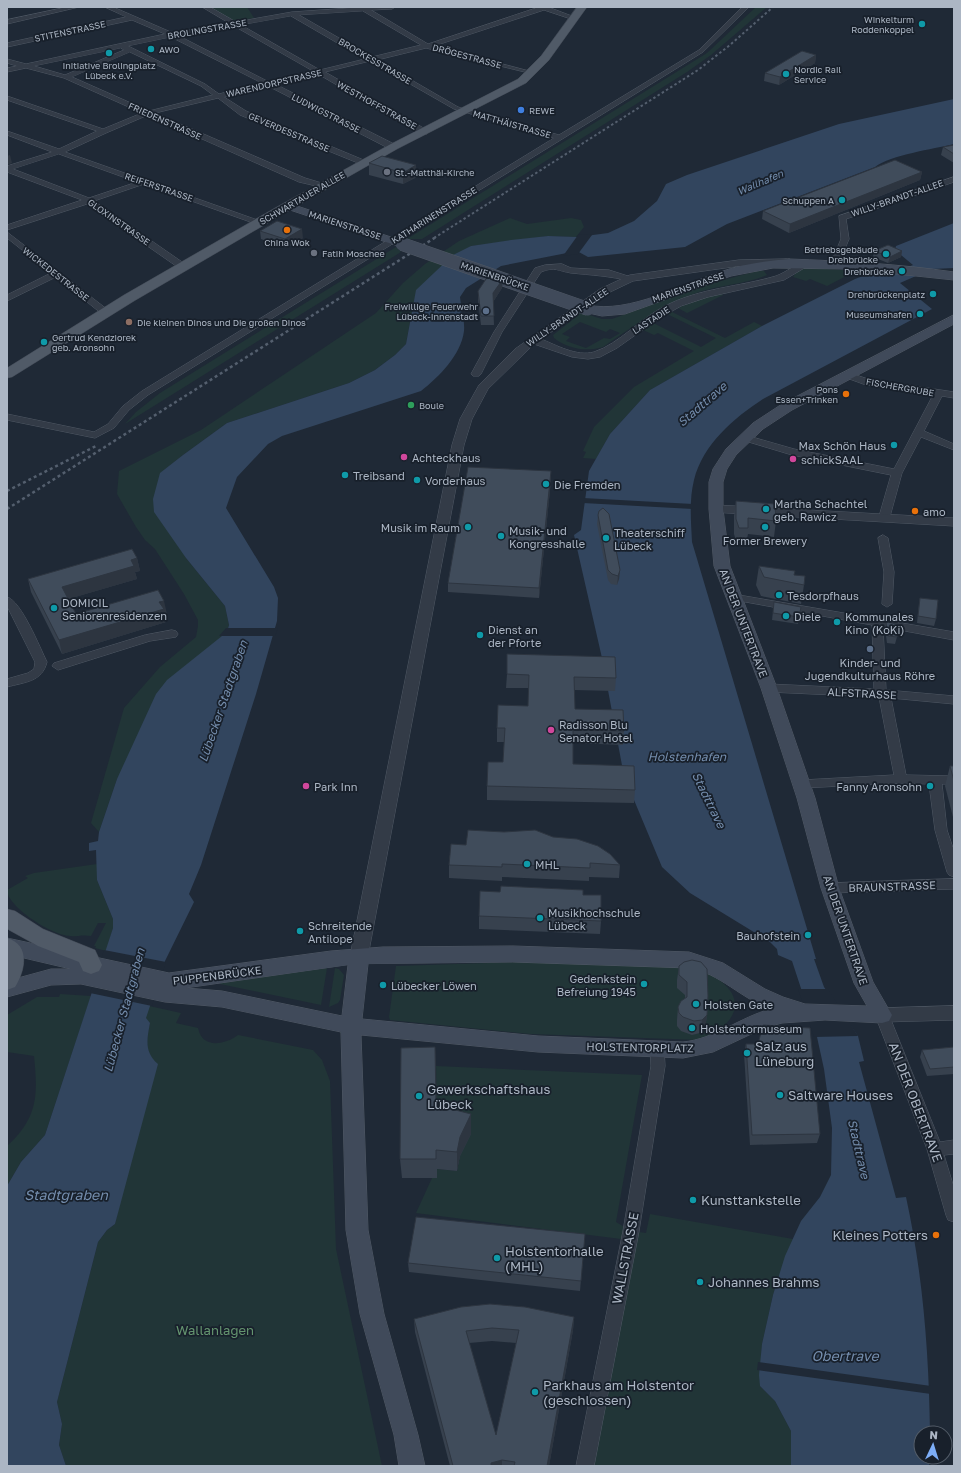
<svg xmlns="http://www.w3.org/2000/svg" width="961" height="1473" viewBox="0 0 961 1473" font-family="'Golos Text',sans-serif">
  <rect width="100%" height="100%" fill="#1f2936"/>
  <g fill="#213537" fill-rule="evenodd">
    <path d="M211,7H247L254,18L234,21Z"/>
    <path d="M756,7H767L711,55L687,72L422,239H407L707,53Z"/>
    <path d="M510,218L527,224L571,218L581,220L584,227L576,237L548,236L471,246L410,322L406,344L395,355L375,370L349,383L227,423L183,455L161,473L186,558L225,606L229,625L227,632L207,650L117,779L99,832L91,823L124,708L160,667L196,637L198,626V620L184,594L155,549L145,540L136,527L117,494L119,471L201,430L376,313L403,283L425,264L459,241Z"/>
    <path d="M396,247L401,252L125,424L136,412L160,393Z"/>
    <path d="M807,268L863,271L854,272L827,286L810,279L806,281L793,277L798,270Z"/>
    <path d="M757,271H764L767,275C746,284 721,285 699,292C663,304 634,326 603,347C587,352 568,349 554,338L553,335L570,322L580,312L602,319H612L705,285ZM580,322L606,332L610,329L620,333L610,339L604,338L586,348L566,341L570,337L562,334Z"/>
    <path d="M721,293L723,295L687,313L678,308L694,301Z"/>
    <path d="M672,312L725,338L754,322L762,326L650,390L610,434L596,459L583,458L586,452L583,451L594,427L634,387L694,351L658,333L654,335L643,330L653,323L701,347L716,338L667,314Z"/>
    <path d="M97,864V880L113,919V928L106,951L95,948L96,946H94L106,923H98L91,936C82,934 73,938 64,935C48,932 7,906 7,890L28,878L25,876L34,873Z"/>
    <path d="M521,962L687,967C738,978 757,1016 700,1040L531,1034L390,1020L389,1017L396,966Z"/>
    <path d="M327,968L321,1005L220,984L221,983Z"/>
    <path d="M335,968L339,969L344,975L340,1000L338,1003L329,1007Z"/>
    <path d="M60,994L91,996L45,1135L21,1162L7,1186V1146C38,1118 38,1095 34,1056L7,1052V1015L37,997H59Z"/>
    <path d="M149,1006L181,1013L176,1023L198,1028C202,1049 225,1045 238,1035L313,1050L322,1060L330,1081L336,1249L382,1466H66L59,1445L62,1424L57,1402L98,1242L107,1230L115,1224L151,1058C145,1046 147,1036 150,1023L145,1019Z"/>
    <path d="M436,1066L642,1075L616,1222L631,1231L646,1233L650,1214L793,1239L773,1295L762,1344L760,1386L775,1401L791,1431V1466H585L629,1240L416,1213L432,1178L437,1177V1169L457,1171L460,1156L437,1127Z"/>
  </g>
  <g fill="#32455e">
    <path d="M954,99V144C933,149 891,155 875,167L727,224L685,247L588,257L577,251L501,266L466,288L460,297C461,307 465,321 464,331C461,355 439,377 421,391L282,436L268,444L237,477L226,508L274,587L278,598L277,621L256,694L201,865L189,894L194,902L165,961L146,1018L150,1023C147,1039 144,1052 158,1064L115,1224L107,1230L98,1242L57,1402L62,1424L59,1445L66,1466H7V1186L21,1162L45,1135L113,928V919L97,880L96,850L89,851V843L98,841L99,832L117,779L156,694L167,680L227,632L229,625L225,606L186,558L154,512L153,499L160,473L183,455L227,423L349,383L375,370L395,355L406,344L416,290L453,255L471,246L511,240L548,236L578,237L608,233L634,221L657,201L666,184L687,175L839,124Z"/>
    <path d="M954,223V268L932,269L900,283L932,309L763,399C734,418 703,444 694,480C689,500 691,521 692,542L816,959H814L824,987L858,1036L864,1061L859,1062L896,1198L906,1197C923,1275 929,1353 930,1433H921V1457H930L929,1466H791V1431L775,1401L760,1386L759,1375L762,1344L773,1295L785,1256L801,1221L820,1197L831,1175L832,1128L824,1069L817,1037L792,961L778,955L777,949L770,942L690,893L662,867L624,776L602,658L574,535L581,530L589,471L610,434L650,390L762,326L855,279L871,273L890,274L913,265L895,250L896,246Z"/>
  </g>
  <g fill="#1f2936">
    <path d="M586,234L592,235L578,254L563,256L578,235Z"/>
    <path d="M583,498L693,504V509L583,503Z"/>
    <path d="M226,628H278L275,636H219Z"/>
    <path d="M104,950L166,962L152,1006L90,993Z"/>
    <path d="M798,989H828L858,1036L814,1037Z"/>
    <path d="M758,1362L931,1386V1394L757,1370Z"/>
  </g>
  <g fill="none" stroke-linecap="round" stroke-linejoin="round">
    <defs>
      <g id="minor">
        <path d="M67,7H79L7,24V20Z"/>
        <path d="M105,7H113L173,33L229,23L202,7H210L236,22L292,12L365,7H395L392,9L371,10L428,44L539,7H548L577,18L574,20L544,10L434,46L533,72V74L426,48L377,60L458,107L559,135L699,50L742,7H749L703,52L148,395L129,410L114,428L95,438L7,420V414L94,432L108,424L123,406L142,391L554,138L454,109L370,61L325,72L427,130V134H421L318,74L275,84L396,145V149H390L268,86L224,97L246,111L366,161V165H363L240,115L218,98L155,113L305,178L325,184V188L299,182L148,115L106,133L65,152L263,222L256,224L144,184L94,201L185,264V268H179L87,204L7,230V225L82,200L7,172V166L52,152L7,135V131L59,149L97,131L7,100V96L103,129L142,113L64,78L26,68L7,72V68L17,66L7,63V59L26,64L165,34L132,20L7,47V43L126,17ZM363,11L421,45L372,57L299,15ZM291,16L365,59L320,70L241,25ZM234,26L313,71L269,82L179,36ZM171,37L262,83L219,94L205,84L128,46ZM121,48L124,50L65,75L34,66ZM130,52L201,86L213,95L149,111L72,77ZM59,154L137,182L89,198L13,169Z"/>
        <path d="M954,177V182L846,219L849,239L839,263L841,265L837,267L831,263L841,239L839,216Z"/>
        <path d="M7,232L108,310V314H102L56,277L7,301V295L51,273L7,238Z"/>
        <path d="M562,264L571,268L609,270L634,278L630,281C610,276 591,275 571,273C558,271 555,266 541,272L502,332L481,374L479,376H473L471,374L494,332L535,268L545,265Z"/>
        <path d="M847,372L868,379L954,392V398L942,396L924,431L954,444V450L921,437L902,473L889,520H881L880,513L891,475L792,455L742,440L740,438L745,435L794,449L894,469L933,395L866,385L844,377L842,375Z"/>
        <path d="M883,535L888,538L894,572L892,604L887,607L882,604L884,572L878,538Z"/>
        <path d="M733,594L954,632V640L883,627L886,690L954,696V704L891,698L906,775L954,776V784H942L947,830L954,851V877L949,875L947,872L935,830L929,784L901,783L802,788L798,787L796,784L798,781L802,780L894,775L879,697L769,692L763,688L769,684L874,689L872,625L729,599L728,597Z"/>
        <path d="M7,597C21,600 40,648 47,662C42,682 25,682 7,687V679L28,673L34,669L35,662L7,606Z"/>
        <path d="M172,630L176,631L178,634L176,637L150,641L58,670L52,666L54,663L145,635Z"/>
        <path d="M954,879V889L830,893L825,891L823,888L825,885L830,883Z"/>
        <path d="M882,1009L887,1011L889,1015L940,1142L954,1140V1154L944,1155L954,1188V1222L948,1220L946,1215L927,1149L875,1015L877,1011Z"/>
        <path d="M657,1042L662,1044L664,1048L665,1066L639,1231L594,1466H576L623,1231L651,1066L650,1048L652,1044Z"/>
      </g>
      <g id="tertiary">
        <path d="M787,259L791,260L792,262L791,264L739,266L633,281L608,293L541,339C556,345 577,357 594,352C619,344 641,318 665,306C700,288 739,287 776,276C787,272 795,264 806,261L811,264L784,280L708,297L681,306L658,319L617,348L600,357L588,359L572,357L534,344L488,389L472,419L464,445L368,956L365,961L359,963L353,961L350,956L452,445L460,419L479,385L515,349L600,289L630,275L739,260Z"/>
        <path d="M716,505L954,518V526L711,512L710,509Z"/>
        <path d="M954,1006V1020L882,1022L876,1020L873,1015L876,1010L882,1008Z"/>
      </g>
      <g id="secondary">
        <path d="M288,203L406,242L408,244L402,247L398,246L284,208L282,206L284,204Z"/>
        <path d="M789,259C844,261 899,264 954,272V280L850,269L773,268L731,276L625,314L602,316L584,312L582,309L588,305C629,314 683,284 723,271C743,264 767,261 789,259Z"/>
        <path d="M954,315V324L792,410L763,429L736,455L727,469L723,482V509L730,566L777,688L815,798L839,888L873,982L892,1015L889,1021L882,1023L825,1020L782,1023L764,1028L713,1052L683,1058L538,1052L361,1035L368,1230L384,1314L418,1435L425,1466H399L394,1435L360,1314L346,1230L341,1032L222,1007L165,1002L81,984L51,985L7,997V981L51,969H71L7,954V938L169,973L331,951L383,947L513,946L689,952L723,963L765,989L783,997L805,1004L867,1006L854,983L821,888L797,798L761,688L714,566L709,509V482L713,469L726,449L753,423L782,404ZM513,962L689,968C720,973 741,999 771,1009C740,1017 715,1039 683,1042L538,1036L362,1019L368,964ZM348,965L342,1016L222,991L186,988Z"/>
      </g>
      <g id="primary">
        <path d="M577,7H587L549,60L526,83L397,149L283,214L134,301L12,377L7,378V368L124,295L275,208L389,145L518,79L541,56Z"/>
        <path d="M7,909L15,911L43,929L95,950L102,965L99,971L91,974L83,971L79,962L38,946L9,930L7,928Z"/>
        <path d="M7,938C31,945 25,971 15,987L7,990Z"/>
      </g>
    </defs>
    <use href="#minor" stroke="#505965" stroke-width="1"/>
    <use href="#tertiary" stroke="#505965" stroke-width="1"/>
    <use href="#secondary" stroke="#505965" stroke-width="1"/>
    <use href="#primary" stroke="#3c4450" stroke-width="1"/>
    <use href="#minor" fill="#333b47" fill-rule="evenodd"/>
    <use href="#tertiary" fill="#333b47" fill-rule="evenodd"/>
    <use href="#secondary" fill="#404a5a" fill-rule="evenodd"/>
    <use href="#primary" fill="#505a67" fill-rule="evenodd"/>
    <path stroke="#545f6e" stroke-width="2" stroke-dasharray="2.5 2.5" stroke-linecap="butt" d="M434,238L698,70L730,45L773,7"/>
    <g stroke="#545f6e" stroke-width="2.5" stroke-dasharray="3 3" stroke-linecap="butt">
      <path d="M7,491L98,445"/>
      <path d="M7,509L436,237"/>
    </g>
    <defs>
      <path id="secondary-bridge" d="M402,244L588,309"/>
    </defs>
    <use href="#secondary-bridge" stroke="#505965" stroke-width="14" stroke-linecap="butt"/>
    <use href="#secondary-bridge" stroke="#404a5a" stroke-width="13"/>
  </g>
  <g fill="#37414e" fill-rule="evenodd">
    <path d="M816,55L815,63L779,85L764,81L765,73Z"/>
    <path d="M954,145V163L941,155L943,147Z"/>
    <path d="M369,163L417,177L403,184L369,175Z"/>
    <path d="M922,172L920,180L789,233L762,219L763,211Z"/>
    <path d="M260,231L303,238L286,248L261,239Z"/>
    <path d="M874,251H902L901,257L888,263L873,257Z"/>
    <path d="M502,288L493,302L494,325H481L478,300V291Z"/>
    <path d="M551,480L539,598L448,592V583Z"/>
    <path d="M736,501L776,521L774,537L748,534L746,544H737L734,534V516Z"/>
    <path d="M598,515L620,570L619,579L617,585L611,584L608,580L597,524Z"/>
    <path d="M137,558L140,571L135,572L137,579L68,599L76,614H167H164L166,622L62,654L31,592L28,579Z"/>
    <path d="M759,566L794,575L804,585L801,604L761,596L756,585Z"/>
    <path d="M920,598L936,619L934,626L917,623L919,604Z"/>
    <path d="M774,602L801,607L798,624L772,620Z"/>
    <path d="M886,622L897,637L895,644L887,643L885,629Z"/>
    <path d="M507,674L616,678L615,691L574,690L575,709L624,731L623,745L573,743V764L635,790L634,803L487,800V786L503,762L504,742H497V728L528,706V688H506Z"/>
    <path d="M950,766H954V821L945,786Z"/>
    <path d="M451,844L620,865L619,878L589,877V881L502,877V881L449,878V865Z"/>
    <path d="M583,895L601,921L600,934L479,929V916Z"/>
    <path d="M679,966L707,1015L705,1029L700,1033L692,1035L681,1031L677,1026V1020L678,1007L685,998V995L677,988V980Z"/>
    <path d="M746,1044L820,1134L817,1143L750,1145L744,1054Z"/>
    <path d="M435,1047L436,1105L471,1114V1134L460,1156L457,1171L437,1169V1178H402L400,1159Z"/>
    <path d="M954,1047V1074L927,1076L920,1057L922,1050Z"/>
    <path d="M585,1234L580,1291L409,1272L408,1263Z"/>
    <path d="M574,1317L573,1330L549,1466H450L415,1332L414,1319ZM492,1341L516,1343L496,1435L469,1343Z"/>
  </g>
  <g fill="#2d3540">
    <path d="M816,55L815,63L779,85L780,77Z"/>
    <path d="M10,155L12,163L7,165V156Z"/>
    <path d="M416,165L417,177L403,184V173Z"/>
    <path d="M922,172L920,180L789,233L790,224Z"/>
    <path d="M302,229L303,238L286,248L285,239Z"/>
    <path d="M902,251L901,257L888,263L890,257Z"/>
    <path d="M503,279L502,288L493,302V293Z"/>
    <path d="M551,471V480L539,598V588Z"/>
    <path d="M137,558L140,571L135,572L137,579L65,600L62,587L131,560Z"/>
    <path d="M620,570L619,579L617,585L618,576Z"/>
    <path d="M164,601L167,614H164L166,622L62,654L59,640Z"/>
    <path d="M707,1015L705,1029L700,1033L702,1020Z"/>
    <path d="M435,1047L436,1066L437,1124L436,1105Z"/>
    <path d="M471,1114V1134L460,1156L457,1171V1152L460,1137Z"/>
    <path d="M574,1317L573,1330L549,1466H547Z"/>
    <path d="M502,1460V1466H491V1463Z"/>
  </g>
  <g fill="#404c5b" stroke="#2d3540" fill-rule="evenodd">
    <path d="M802,51L816,55L780,77L765,73Z"/>
    <path d="M954,145V154L943,147Z"/>
    <path d="M382,156L416,165L403,173L369,163Z"/>
    <path d="M895,160L922,172L790,224L763,211Z"/>
    <path d="M277,221L302,229L285,239L260,231Z"/>
    <path d="M888,245L902,251L890,257L874,251Z"/>
    <path d="M488,276L503,279L493,293L494,316H481L478,291Z"/>
    <path d="M468,467L551,471L539,588L448,583Z"/>
    <path d="M736,501L775,504L776,521L748,518V528H739L736,519Z"/>
    <path d="M603,508L609,514L620,570L618,576L612,574L608,570L598,515L599,511Z"/>
    <path d="M132,549L137,558L131,560L134,566L62,587L76,614L158,590L164,601L159,602L164,609L59,640L28,579Z"/>
    <path d="M759,566L795,571L794,575L805,576L804,585L764,577Z"/>
    <path d="M920,598L938,600L936,619L918,616Z"/>
    <path d="M774,602L801,607L799,617L773,613Z"/>
    <path d="M886,622L898,624L897,637L888,636Z"/>
    <path d="M507,654L615,657L616,678L574,677L575,709L623,710L624,731L573,730V764L634,766L635,790L487,786L488,762H503L505,728H497L498,705L528,706L529,675L507,674Z"/>
    <path d="M950,766H954V781Z"/>
    <path d="M468,830L504,832L535,830L553,837L577,839L598,846L610,854L620,865L590,863V868L502,864V867L449,865L451,844L466,845Z"/>
    <path d="M501,886L583,890V895H601V921L479,916L480,891L500,892Z"/>
    <path d="M692,960L701,962L707,969L708,996L707,1015L702,1020L694,1021L683,1017L679,1013L678,1007L681,1001L687,997V982L679,975V966L684,962Z"/>
    <path d="M763,1025L810,1028L820,1134L752,1135L746,1044H758Z"/>
    <path d="M435,1047L436,1105L471,1114L460,1137L457,1152L436,1150V1159H400L401,1048Z"/>
    <path d="M954,1047V1067L930,1069L922,1050Z"/>
    <path d="M416,1217L585,1234L581,1281L408,1263Z"/>
    <path d="M490,1304L525,1307L574,1317L547,1466H514L515,1462L502,1460L491,1463V1466H453L414,1319L461,1307ZM492,1328L519,1330L496,1435L466,1331Z"/>
  </g>
  <g fill="#0f9aa8" stroke="#18202b" stroke-width="1.5">
    <circle cx="922" cy="24" r="4"/>
    <circle cx="151" cy="49" r="4"/>
    <circle cx="109" cy="53" r="4"/>
    <circle cx="786" cy="74" r="4"/>
    <circle cx="842" cy="200" r="4"/>
    <circle cx="886" cy="254" r="4"/>
    <circle cx="902" cy="271" r="4"/>
    <circle cx="933" cy="294" r="4"/>
    <circle cx="920" cy="314" r="4"/>
    <circle cx="44" cy="342" r="4"/>
    <circle cx="894" cy="445" r="4"/>
    <circle cx="345" cy="475" r="4"/>
    <circle cx="417" cy="480" r="4"/>
    <circle cx="546" cy="484" r="4"/>
    <circle cx="766" cy="509" r="4"/>
    <circle cx="468" cy="527" r="4"/>
    <circle cx="765" cy="527" r="4"/>
    <circle cx="501" cy="536" r="4"/>
    <circle cx="606" cy="538" r="4"/>
    <circle cx="779" cy="595" r="4"/>
    <circle cx="54" cy="608" r="4"/>
    <circle cx="786" cy="616" r="4"/>
    <circle cx="837" cy="622" r="4"/>
    <circle cx="480" cy="635" r="4"/>
    <circle cx="930" cy="786" r="4"/>
    <circle cx="527" cy="864" r="4"/>
    <circle cx="540" cy="918" r="4"/>
    <circle cx="300" cy="931" r="4"/>
    <circle cx="808" cy="935" r="4"/>
    <circle cx="644" cy="984" r="4"/>
    <circle cx="383" cy="985" r="4"/>
    <circle cx="696" cy="1004" r="4"/>
    <circle cx="692" cy="1028" r="4"/>
    <circle cx="747" cy="1053" r="4"/>
    <circle cx="780" cy="1095" r="4"/>
    <circle cx="419" cy="1096" r="4"/>
    <circle cx="693" cy="1200" r="4"/>
    <circle cx="497" cy="1258" r="4"/>
    <circle cx="700" cy="1282" r="4"/>
    <circle cx="535" cy="1392" r="4"/>
  </g>
  <circle fill="#3f7fe0" stroke="#18202b" stroke-width="1.5" cx="521" cy="110" r="4"/>
  <g fill="#6b7280" stroke="#18202b" stroke-width="1.5">
    <circle cx="387" cy="172" r="4"/>
    <circle cx="314" cy="253" r="4"/>
  </g>
  <g fill="#e8710a" stroke="#18202b" stroke-width="1.5">
    <circle cx="287" cy="230" r="4"/>
    <circle cx="846" cy="394" r="4"/>
    <circle cx="915" cy="511" r="4"/>
    <circle cx="936" cy="1235" r="4"/>
  </g>
  <g fill="#5c6f8a" stroke="#18202b" stroke-width="1.5">
    <circle cx="486" cy="311" r="4"/>
    <circle cx="870" cy="649" r="4"/>
  </g>
  <circle fill="#8d6e63" stroke="#18202b" stroke-width="1.5" cx="129" cy="322" r="4"/>
  <circle fill="#2e9e5b" stroke="#18202b" stroke-width="1.5" cx="411" cy="405" r="4"/>
  <g fill="#d1479c" stroke="#18202b" stroke-width="1.5">
    <circle cx="404" cy="457" r="4"/>
    <circle cx="793" cy="459" r="4"/>
    <circle cx="551" cy="730" r="4"/>
    <circle cx="306" cy="786" r="4"/>
  </g>
  <g text-anchor="middle" dominant-baseline="central" stroke-width="3.5" stroke-linejoin="round" paint-order="stroke">
    <g font-size="9" fill="#acb6c4" stroke="#18202b" text-anchor="end">
      <text x="914" y="19">Winkelturm<tspan x="914" dy="10">Roddenkoppel</tspan></text>
      <text x="159" y="49" text-anchor="start">AWO</text>
      <text x="109" y="65" text-anchor="middle">Initiative Brolingplatz<tspan x="109" dy="10">Lübeck e.V.</tspan></text>
      <text x="794" y="69" text-anchor="start">Nordic Rail<tspan x="794" dy="10">Service</tspan></text>
      <text x="529" y="110" text-anchor="start">REWE</text>
      <text x="395" y="172" text-anchor="start">St.-Matthäi-Kirche</text>
      <text x="834" y="200">Schuppen A</text>
      <text x="287" y="242" text-anchor="middle">China Wok</text>
      <text x="878" y="249">Betriebsgebäude<tspan x="878" dy="10">Drehbrücke</tspan></text>
      <text x="322" y="253" text-anchor="start">Fatih Moschee</text>
      <text x="894" y="271">Drehbrücke</text>
      <text x="925" y="294">Drehbrückenplatz</text>
      <text x="478" y="306">Freiwillige Feuerwehr<tspan x="478" dy="10">Lübeck-Innenstadt</tspan></text>
      <text x="912" y="314">Museumshafen</text>
      <text x="137" y="322" text-anchor="start">Die kleinen Dinos und Die großen Dinos</text>
      <text x="52" y="337" text-anchor="start">Gertrud Kendziorek<tspan x="52" dy="10">geb. Aronsohn</tspan></text>
      <text x="838" y="389">Pons<tspan x="838" dy="10">Essen+Trinken</tspan></text>
      <text x="419" y="405" text-anchor="start">Boule</text>
    </g>
    <g font-size="9" fill="#acb6c4" stroke="#18202b">
      <text transform="translate(207 29) rotate(-10)">BROLINGSTRASSE</text>
      <text transform="translate(70 31) rotate(-12)">STITENSTRASSE</text>
      <text transform="translate(467 56) rotate(15)">DRÖGESTRASSE</text>
      <text transform="translate(375 61) rotate(30)">BROCKESSTRASSE</text>
      <text transform="translate(274 83) rotate(-13)">WARENDORPSTRASSE</text>
      <text transform="translate(377 105) rotate(29)">WESTHOFFSTRASSE</text>
      <text transform="translate(326 113) rotate(27)">LUDWIGSTRASSE</text>
      <text transform="translate(165 121) rotate(24)">FRIEDENSTRASSE</text>
      <text transform="translate(512 124) rotate(16)">MATTHÄISTRASSE</text>
      <text transform="translate(289 132) rotate(23)">GEVERDESSTRASSE</text>
      <text transform="translate(159 187) rotate(19)">REIFERSTRASSE</text>
      <text transform="translate(302 198) rotate(-30)">SCHWARTAUER ALLEE</text>
      <text transform="translate(897 198) rotate(-19)">WILLY-BRANDT-ALLEE</text>
      <text transform="translate(434 215) rotate(-32)">KATHARINENSTRASSE</text>
      <text transform="translate(119 222) rotate(35)">GLOXINSTRASSE</text>
      <text transform="translate(345 225) rotate(18)">MARIENSTRASSE</text>
      <text transform="translate(56 274) rotate(38)">WICKEDESTRASSE</text>
      <text transform="translate(495 276) rotate(19)">MARIENBRÜCKE</text>
      <text transform="translate(688 287) rotate(-19)">MARIENSTRASSE</text>
      <text transform="translate(567 317) rotate(-34)">WILLY-BRANDT-ALLEE</text>
      <text transform="translate(651 320) rotate(-33)">LASTADIE</text>
      <text transform="translate(900 387) rotate(10)">FISCHERGRUBE</text>
    </g>
    <g font-size="10" font-style="italic" fill="#748dad" stroke="#18202b">
      <text transform="translate(760 182) rotate(-23)">Wallhafen</text>
    </g>
    <g font-size="11" fill="#acb6c4" stroke="#18202b" text-anchor="start">
      <text x="886" y="445" text-anchor="end">Max Schön Haus</text>
      <text x="412" y="457">Achteckhaus</text>
      <text x="801" y="459">schickSAAL</text>
      <text x="353" y="475">Treibsand</text>
      <text x="425" y="480">Vorderhaus</text>
      <text x="554" y="484">Die Fremden</text>
      <text x="774" y="503">Martha Schachtel<tspan x="774" dy="13">geb. Rawicz</tspan></text>
      <text x="923" y="511">amo</text>
      <text x="460" y="527" text-anchor="end">Musik im Raum</text>
      <text x="509" y="530">Musik- und<tspan x="509" dy="13">Kongresshalle</tspan></text>
      <text x="614" y="532">Theaterschiff<tspan x="614" dy="13">Lübeck</tspan></text>
      <text x="765" y="540" text-anchor="middle">Former Brewery</text>
      <text x="787" y="595">Tesdorpfhaus</text>
      <text x="62" y="602">DOMICIL<tspan x="62" dy="13">Seniorenresidenzen</tspan></text>
      <text x="794" y="616">Diele</text>
      <text x="845" y="616">Kommunales<tspan x="845" dy="13">Kino (KoKi)</tspan></text>
      <text x="488" y="629">Dienst an<tspan x="488" dy="13">der Pforte</tspan></text>
      <text x="870" y="662" text-anchor="middle">Kinder- und<tspan x="870" dy="13">Jugendkulturhaus Röhre</tspan></text>
      <text x="559" y="724">Radisson Blu<tspan x="559" dy="13">Senator Hotel</tspan></text>
      <text x="314" y="786">Park Inn</text>
      <text x="922" y="786" text-anchor="end">Fanny Aronsohn</text>
      <text x="535" y="864">MHL</text>
      <text x="548" y="912">Musikhochschule<tspan x="548" dy="13">Lübeck</tspan></text>
      <text x="308" y="925">Schreitende<tspan x="308" dy="13">Antilope</tspan></text>
      <text x="800" y="935" text-anchor="end">Bauhofstein</text>
      <text x="636" y="978" text-anchor="end">Gedenkstein<tspan x="636" dy="13">Befreiung 1945</tspan></text>
      <text x="391" y="985">Lübecker Löwen</text>
      <text x="704" y="1004">Holsten Gate</text>
      <text x="700" y="1028">Holstentormuseum</text>
    </g>
    <g font-size="11" fill="#acb6c4" stroke="#18202b">
      <text transform="translate(744 623) rotate(69)">AN DER UNTERTRAVE</text>
      <text transform="translate(862 693) rotate(3)">ALFSTRASSE</text>
      <text transform="translate(892 886) rotate(-2)">BRAUNSTRASSE</text>
      <text transform="translate(846 930) rotate(71)">AN DER UNTERTRAVE</text>
      <text transform="translate(217 975) rotate(-7)">PUPPENBRÜCKE</text>
      <text transform="translate(640 1047) rotate(1)">HOLSTENTORPLATZ</text>
    </g>
    <g font-size="12" font-style="italic" fill="#748dad" stroke="#18202b">
      <text transform="translate(702 404) rotate(-41)">Stadttrave</text>
      <text transform="translate(223 701) rotate(-71)">Lübecker Stadtgraben</text>
      <text x="687" y="756">Holstenhafen</text>
      <text transform="translate(709 800) rotate(64)">Stadttrave</text>
      <text transform="translate(124 1010) rotate(-75)">Lübecker Stadtgraben</text>
      <text transform="translate(859 1149) rotate(77)">Stadttrave</text>
    </g>
    <g font-size="13" fill="#acb6c4" stroke="#18202b" text-anchor="start">
      <text x="755" y="1046">Salz aus<tspan x="755" dy="15">Lüneburg</tspan></text>
      <text x="427" y="1089">Gewerkschaftshaus<tspan x="427" dy="15">Lübeck</tspan></text>
      <text x="788" y="1095">Saltware Houses</text>
      <text x="701" y="1200">Kunsttankstelle</text>
      <text x="928" y="1235" text-anchor="end">Kleines Potters</text>
      <text x="505" y="1251">Holstentorhalle<tspan x="505" dy="15">(MHL)</tspan></text>
      <text x="708" y="1282">Johannes Brahms</text>
      <text x="543" y="1385">Parkhaus am Holstentor<tspan x="543" dy="15">(geschlossen)</tspan></text>
    </g>
    <g font-size="13" fill="#acb6c4" stroke="#18202b">
      <text transform="translate(916 1102) rotate(69)">AN DER OBERTRAVE</text>
      <text transform="translate(625 1258) rotate(-79)">WALLSTRASSE</text>
    </g>
    <g font-size="13" fill="#64946f" stroke="#18202b">
      <text x="215" y="1330">Wallanlagen</text>
    </g>
    <g font-size="14" font-style="italic" fill="#748dad" stroke="#18202b">
      <text x="66" y="1194">Stadtgraben</text>
      <text x="845" y="1355">Obertrave</text>
    </g>
  </g>
  <rect width="961" height="1473" fill="none" stroke="#acb6c4" stroke-width="16"/>
  <g transform="translate(933 1445) rotate(4)"><circle r="19" fill="#18202b" stroke="#535c68"/>
  <path d="M0-3L7 15L0 10L-7 15Z" fill="#7daef8"/>
  <text y="-6" font-size="11" font-weight="bold" text-anchor="middle" fill="#acb6c4">N</text>
  </g>
</svg>
